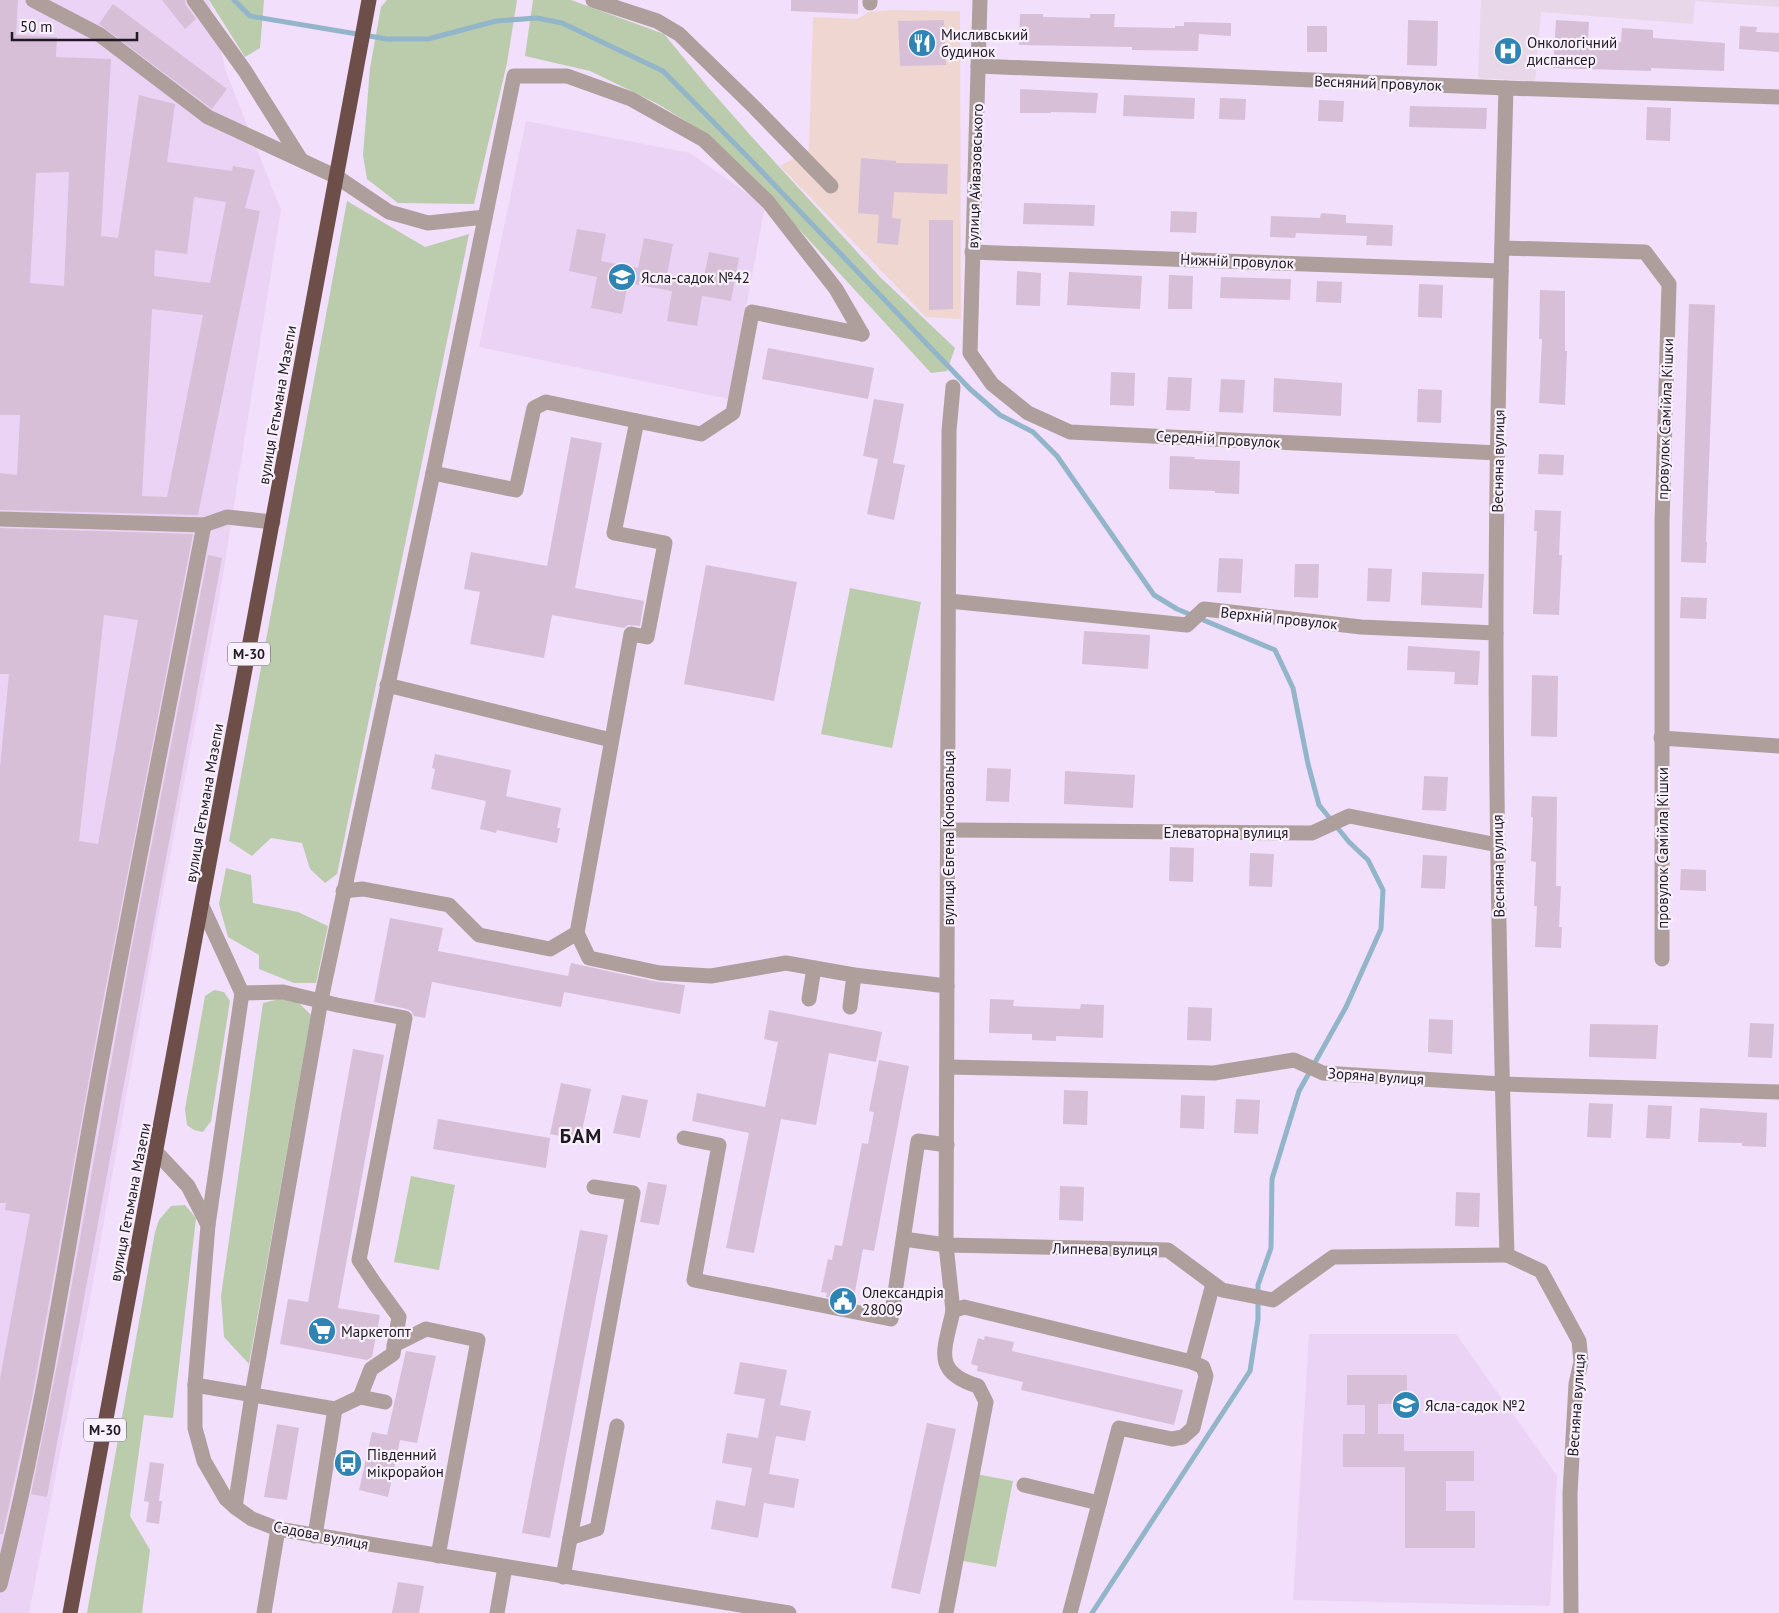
<svg xmlns="http://www.w3.org/2000/svg" width="1779" height="1613" viewBox="0 0 1779 1613" font-family="'PT Sans',sans-serif">
  <rect width="100%" height="100%" fill="#f2dffb"/>
  <path fill="#f0d6d1" d="M892,10L960,11L961,319L926,317L780,166L809,150L813,17L857,19L869,12Z"/>
  <g fill="#ebd3f6">
    <path d="M0,0H209L226,72L281,210L218,606L157,924L91,1294L29,1613H0Z"/>
    <path d="M526,121L690,153L765,206L729,399L479,347Z"/>
    <path d="M1309,1334H1456L1557,1476L1550,1606L1293,1600Z"/>
  </g>
  <path fill="#e7d7e9" d="M1481,0H1779V7L1695,1L1693,24L1541,12L1535,81L1478,78Z"/>
  <g fill="#baccac">
    <path d="M209,0H264L260,48L245,57Z"/>
    <path d="M387,0H517L507,63L474,204L398,203L367,179L363,155L370,68L381,7Z"/>
    <path d="M533,0H571L664,34L707,86L751,136L880,277L955,348L947,371L931,373L775,203L702,131L658,104L590,71L525,56Z"/>
    <path d="M347,201L425,247L469,234L337,874L325,883L310,869L302,843L271,838L252,856L229,841Z"/>
    <path d="M850,588L921,602L892,748L821,734Z"/>
    <path d="M226,868L251,875L253,903L298,912L328,926L316,983H294L259,969V955L228,937L219,904Z"/>
    <path d="M214,990L224,992L230,1001L211,1121L203,1132L194,1130L187,1125L185,1109L205,996Z"/>
    <path d="M280,999L298,1002L311,1015L249,1364L224,1337L221,1296L263,1003Z"/>
    <path d="M411,1176L455,1185L439,1270L394,1262Z"/>
    <path d="M185,1205L196,1218L173,1418L144,1415L130,1516L150,1550L142,1613H87L155,1232L159,1220L171,1206Z"/>
    <path d="M976,1474L1013,1481L996,1567L958,1560Z"/>
  </g>
  <g fill="none" stroke-linecap="round" stroke-linejoin="round">
    <path stroke="#92b5ca" stroke-width="5" d="M234,0L250,16L387,39H428L496,21L537,18L562,23L663,71L742,151L970,389L1000,415L1033,432L1057,456L1154,595L1177,609L1275,650L1293,688L1308,764L1319,805L1349,842L1368,860L1383,890L1381,929L1346,1007L1299,1091L1272,1179L1271,1248L1258,1285V1319L1250,1371L1092,1613"/>
  </g>
  <g fill="#d7bfd8" fill-rule="evenodd">
    <path d="M0,0H18L16,35L57,37L56,57L111,59L101,236L118,238L139,95L175,104L167,162L232,171L233,166L255,170L245,208L260,211L198,515L0,510V473L17,475L20,415H0ZM69,172L64,286L30,283L36,173ZM194,197L226,202L210,283L154,276L155,250L187,254ZM152,309L203,315L167,497L142,496Z"/>
    <path d="M162,0H185L186,5L196,19L185,29Z"/>
    <path d="M791,0H858V14L791,11Z"/>
    <path d="M113,4L227,89L212,109L99,24Z"/>
    <path d="M1020,14H1043V17L1090,18V14H1115L1114,27L1175,28V26H1184V22L1231,23V36L1199,34L1198,51L1132,50V47L1019,45Z"/>
    <path d="M944,20L946,65L900,66L898,21Z"/>
    <path d="M1408,20L1438,21L1437,66L1407,65Z"/>
    <path d="M1556,20L1589,22L1588,41L1621,42L1622,28L1653,30V38L1725,43L1724,71L1651,68V71L1553,68Z"/>
    <rect x="1307" y="26" width="20" height="26"/>
    <path d="M1740,26L1757,27L1756,32L1779,33V52L1739,49Z"/>
    <path d="M1020,89L1098,93L1096,113L1051,112V113H1020Z"/>
    <path d="M1124,95L1195,98L1194,119L1123,116Z"/>
    <path d="M1220,98L1246,99L1245,120L1219,119Z"/>
    <path d="M1319,100L1344,101L1343,122L1318,121Z"/>
    <path d="M1410,106L1487,108L1486,129L1409,127Z"/>
    <path d="M1647,107L1671,108L1670,141L1646,140Z"/>
    <path d="M861,158L896,161V163L948,164L947,194L894,192L892,218L901,219L898,245L877,243L879,215L858,213Z"/>
    <path d="M1024,203L1095,205L1094,226L1023,224Z"/>
    <path d="M1171,211L1197,212L1196,233L1170,232Z"/>
    <path d="M1321,213L1346,215V223L1393,225L1392,246L1366,245L1367,236L1296,233L1295,238L1270,237L1271,216L1320,218Z"/>
    <path d="M929,220H953V309L929,310Z"/>
    <path d="M577,229L606,234L601,261L638,268L644,238L673,244L667,275L703,282L709,252L739,258L731,301L702,296L697,326L667,321L672,291L628,283L622,314L591,308L597,277L569,271Z"/>
    <path d="M1017,271L1041,273L1040,306L1016,305Z"/>
    <path d="M1069,272L1142,276L1140,309L1067,305Z"/>
    <path d="M1169,275L1193,276L1192,309H1168Z"/>
    <path d="M1221,277L1291,279L1290,300L1220,298Z"/>
    <path d="M1317,281L1342,282L1341,303L1316,302Z"/>
    <path d="M1419,284L1443,285L1442,318L1418,317Z"/>
    <path d="M1540,290L1565,291V351H1567L1565,405L1539,403L1542,339H1539Z"/>
    <path d="M1689,304L1715,305L1706,542H1707L1706,563L1681,562Z"/>
    <path d="M768,348L874,368L868,399L762,379Z"/>
    <path d="M1111,372L1135,373L1134,406L1110,405Z"/>
    <path d="M1168,377L1192,378L1190,411L1166,410Z"/>
    <path d="M1274,378L1342,383L1341,416L1273,412Z"/>
    <path d="M1221,379L1245,380L1243,413L1219,412Z"/>
    <path d="M1418,389L1442,390L1441,423L1417,422Z"/>
    <path d="M874,399L904,404L893,463L905,465L894,520L867,514L878,459L863,456Z"/>
    <path d="M571,437L602,443L575,588L644,601L640,626L628,625L624,628L552,615L544,658L470,644L480,592L464,589L471,552L547,566Z"/>
    <path d="M1539,454L1564,455L1563,475L1538,474Z"/>
    <path d="M1170,456L1195,457L1194,459L1240,461L1239,494L1215,493V491L1169,489Z"/>
    <path d="M1535,510L1561,511L1559,555H1562L1559,615L1533,614L1537,531H1534Z"/>
    <path d="M0,528L193,534L100,1017L32,1398L3,1534H0V1379L30,1214L5,1210L6,1203H0V767L9,674H0ZM104,615L138,620L98,844L79,841Z"/>
    <path d="M208,555L222,558L47,1497L31,1494L62,1340L131,950Z"/>
    <path d="M1219,558L1243,559L1241,593L1217,592Z"/>
    <path d="M1295,564H1319L1318,598L1294,597Z"/>
    <path d="M706,565L797,582L774,701L684,684Z"/>
    <path d="M1368,568L1392,569L1390,602L1367,601Z"/>
    <path d="M1422,572L1484,574L1482,608L1421,605Z"/>
    <path d="M1681,597L1707,598L1706,619L1680,618Z"/>
    <path d="M1084,631L1150,635L1148,669L1082,664Z"/>
    <path d="M1408,646L1480,651L1478,685L1454,684L1455,672L1407,670Z"/>
    <path d="M1532,675L1558,676L1557,737L1531,736Z"/>
    <path d="M435,754L511,770L506,796L561,808L557,828H560L557,843L497,830L496,833L480,829L486,801L431,789L435,769L432,768Z"/>
    <path d="M987,768L1011,769L1009,802L986,801Z"/>
    <path d="M1065,771L1135,775L1133,808L1064,804Z"/>
    <path d="M1424,776L1448,777L1446,811L1422,810Z"/>
    <path d="M1532,796L1557,797L1556,886H1561L1559,927H1562L1561,948L1535,947L1537,906H1534L1536,862L1531,861L1533,817H1531Z"/>
    <path d="M1170,847L1194,848L1193,882L1169,881Z"/>
    <path d="M1250,853L1274,854L1272,887L1249,886Z"/>
    <path d="M1423,855L1447,856L1445,889L1421,888Z"/>
    <path d="M1681,869L1706,870V891L1680,890Z"/>
    <path d="M390,918L443,928L438,951L568,976L571,963L658,982L685,985L680,1014L564,992L561,1007L432,982L425,1018L414,1016L411,1011L407,1009L374,1002Z"/>
    <path d="M990,999L1014,1000L1013,1006L1080,1009L1081,1004L1104,1005L1103,1038L1056,1036V1041L1032,1040V1034L989,1033Z"/>
    <path d="M1188,1007L1212,1008L1211,1041L1187,1040Z"/>
    <path d="M769,1010L882,1032L876,1062L829,1053L816,1125L781,1119L754,1253L726,1248L749,1133L692,1121L697,1093L765,1107L778,1042L764,1039Z"/>
    <path d="M1429,1019L1453,1020L1452,1054L1428,1052Z"/>
    <path d="M1750,1023L1774,1024L1772,1058L1748,1057Z"/>
    <path d="M1590,1024L1658,1025L1656,1059L1589,1057Z"/>
    <path d="M353,1049L384,1055L338,1308L380,1315L372,1357L367,1360L280,1344L288,1299L308,1302Z"/>
    <path d="M879,1060L909,1066L874,1251L863,1249L853,1302L826,1297L827,1293L821,1292L828,1259L832,1260L835,1245L842,1246L862,1143L868,1144L874,1112L869,1111Z"/>
    <path d="M561,1083L591,1089L580,1140L550,1134Z"/>
    <path d="M1064,1090L1088,1091L1087,1125L1063,1124Z"/>
    <path d="M622,1095L648,1100L640,1138L613,1133Z"/>
    <path d="M1181,1095L1205,1096L1204,1129L1180,1128Z"/>
    <path d="M1236,1099L1260,1100L1258,1134L1234,1133Z"/>
    <path d="M1589,1103L1613,1104L1611,1138L1587,1137Z"/>
    <path d="M1648,1105L1672,1106L1670,1139L1646,1138Z"/>
    <path d="M1700,1108L1767,1113L1766,1147L1742,1146V1143L1698,1142Z"/>
    <path d="M438,1119L550,1138L546,1168L433,1149Z"/>
    <path d="M648,1182L667,1185L659,1225L640,1222Z"/>
    <path d="M1060,1186L1084,1187L1083,1221L1059,1220Z"/>
    <path d="M1456,1192L1480,1193L1479,1227L1455,1226Z"/>
    <path d="M580,1230L608,1235L550,1538L522,1533Z"/>
    <path d="M985,1336L1014,1342L1012,1351L1183,1390L1174,1425L1021,1390L1023,1382L977,1371L978,1366L971,1364L978,1338L984,1340Z"/>
    <path d="M406,1351L436,1356L417,1443L400,1440L388,1497L359,1490L372,1432L387,1435Z"/>
    <path d="M740,1362L787,1370L780,1405L811,1411L805,1441L776,1436L769,1474L799,1479L794,1508L764,1503L758,1538L711,1529L716,1500L745,1506L752,1468L722,1463L727,1433L758,1438L765,1399L734,1394Z"/>
    <path d="M1347,1375H1407V1404H1378V1434H1404V1451H1474V1481H1446V1511H1475V1548H1405V1467H1343V1434H1365V1405H1347Z"/>
    <path d="M927,1423L956,1429L920,1594L891,1588Z"/>
    <path d="M277,1424L299,1428L287,1500L264,1497Z"/>
    <path d="M150,1462L164,1464L159,1501H162L159,1524L146,1522L149,1502L144,1501Z"/>
    <path d="M398,1582L424,1586L419,1613H392Z"/>
  </g>
  <g fill="none" stroke-linecap="round" stroke-linejoin="round">
    <g stroke="#af9f9c" stroke-width="15">
      <path d="M33,0L100,35L208,117L337,177L389,212L428,223L485,217"/>
      <path d="M194,0L245,71L301,160"/>
      <path d="M593,0L657,21L679,34L755,108L831,186"/>
      <path d="M980,0L970,353L992,384L1028,413L1070,432L1498,453"/>
      <path d="M870,3V0"/>
      <path d="M978,66L1506,88L1779,97"/>
      <path d="M1506,88C1501,270 1496,451 1496,633C1496,841 1501,1048 1507,1255L1541,1271L1579,1341L1581,1362L1576,1384L1570,1493L1571,1613"/>
      <path d="M1502,248L1645,252L1669,284L1662,522V959"/>
      <path d="M972,252L1501,271"/>
      <path d="M953,387L949,431L946,1245L953,1311"/>
      <path d="M433,473L516,490L534,408L546,402L637,421"/>
      <path d="M0,519L204,525L227,517L273,522"/>
      <path d="M949,601L1187,625L1204,609L1361,627L1496,633"/>
      <path d="M387,685L611,740"/>
      <path d="M1661,738L1779,746"/>
      <path d="M948,830L1312,833L1349,816L1498,845"/>
      <path d="M343,891L363,889L449,905L479,935L550,949L577,933L631,634L647,637L665,543L614,533L637,421L701,434L733,413L752,312L862,334"/>
      <path d="M202,906L242,993L208,1225"/>
      <path d="M577,933L589,958L660,973L711,976L786,963L854,975L947,986"/>
      <path d="M242,993L283,992L337,1005L405,1018L359,1260L375,1284L399,1317L393,1354L371,1369L360,1397L335,1409"/>
      <path d="M809,999L814,968"/>
      <path d="M850,1007L854,975"/>
      <path d="M947,1067L1214,1073L1294,1060L1323,1073L1502,1084L1779,1092"/>
      <path d="M684,1138L719,1145L694,1280L891,1319L918,1141L947,1145"/>
      <path d="M157,1153L188,1186L208,1225L195,1385V1428L204,1461L226,1499L235,1507L252,1519L278,1529L789,1613"/>
      <path d="M904,1239L946,1245L1168,1250L1222,1290L1273,1300L1333,1257L1507,1255"/>
      <path d="M394,1345L426,1329L478,1340L438,1556"/>
      <path d="M195,1385L335,1409L315,1536"/>
      <path d="M360,1397L385,1402"/>
      <path d="M1024,1485L1099,1503"/>
      <path d="M235,1507L252,1395L321,1000L433,473L514,76H567L631,99L704,140L768,202L836,289L862,334"/>
      <path d="M570,1538L597,1529L617,1426"/>
      <path d="M563,1577L633,1193L594,1187"/>
      <path d="M0,1585C42,1422 66,1255 96,1090C130,901 168,713 204,525"/>
      <path d="M264,1613L278,1529"/>
      <path d="M497,1613L505,1567"/>
      <path d="M946,1613L986,1402L978,1386C931,1372 945,1349 953,1311L964,1307L1192,1362"/>
      <path d="M1070,1613L1119,1428L1172,1439L1183,1437L1193,1428L1206,1376L1203,1367L1192,1362L1213,1284"/>
    </g>
    <path stroke="#6d4e49" stroke-width="15" d="M70,1613L369,0"/>
  </g>
  <defs>
    <symbol id="restaurant-disc" viewBox="-11 -11 22 22"><circle r="9.5" fill="#2f84b4" stroke="#f8f1fc"/><path d="M-5-6h1v4h1v-4h1v4h1v-4h1v5L-1.5 .5V6h-2V.5L-5-1ZM5-6V6H3V1.5H1.5Q1.5-4 5-6Z" fill="#fff"/></symbol>
    <symbol id="hospital-disc" viewBox="-11 -11 22 22"><circle r="9.5" fill="#2f84b4" stroke="#f8f1fc"/><path d="M-5-5h3v3.5h4V-5h3V5h-3V1.5h-4V5h-3Z" fill="#fff"/></symbol>
    <symbol id="school-disc" viewBox="-11 -11 22 22"><circle r="9.5" fill="#2f84b4" stroke="#f8f1fc"/><path d="M0-5L7-2L0 1L-7-2ZM-4 1L0 2.5L4 1V4Q0 6-4 4Z" fill="#fff"/></symbol>
    <symbol id="civic-disc" viewBox="-11 -11 22 22"><circle r="9.5" fill="#2f84b4" stroke="#f8f1fc"/><path d="M-.6-6.5H3V-4.5H.6V-3L4-1V1h2V6H-6V1h2V-1L-.6-3ZM-1.2 2.5V6h2.4V2.5Z" fill="#fff"/></symbol>
    <symbol id="supermarket-disc" viewBox="-11 -11 22 22"><circle r="9.5" fill="#2f84b4" stroke="#f8f1fc"/><path d="M-6-5.5h2.5l.6 2H6L4.5 2H-2.5L-4.4-4H-6ZM-1.5 3.2a1.3 1.3 0 1 0 .1 0ZM3 3.2a1.3 1.3 0 1 0 .1 0Z" fill="#fff"/></symbol>
    <symbol id="bus-disc" viewBox="-11 -11 22 22"><circle r="9.5" fill="#2f84b4" stroke="#f8f1fc"/><path d="M-5-6H5V4H4V6H2V4H-2V6H-4V4H-5ZM-3.5-4V0h7V-4ZM-3.5 1.2v1.5H-2V1.2ZM2 1.2v1.5H3.5V1.2Z" fill="#fff"/></symbol>
  </defs>
  <g fill-rule="evenodd">
    <use href="#restaurant-disc" x="906" y="27" width="32" height="32"/>
    <use href="#hospital-disc" x="1492" y="35" width="32" height="32"/>
    <use href="#school-disc" x="606" y="261" width="32" height="32"/>
    <use href="#civic-disc" x="827" y="1285" width="32" height="32"/>
    <use href="#supermarket-disc" x="306" y="1315" width="32" height="32"/>
    <use href="#school-disc" x="1390" y="1389" width="32" height="32"/>
    <use href="#bus-disc" x="332" y="1447" width="32" height="32"/>
  </g>
  <g text-anchor="middle" dominant-baseline="central" stroke-width="4.5" stroke-linejoin="round" paint-order="stroke">
    <g fill="#f8f1fc" stroke="#615a65" stroke-width="1">
      <rect x="228" y="642.5" width="42" height="23" rx="4"/>
      <rect x="84" y="1418.5" width="42" height="23" rx="4"/>
    </g>
    <g font-size="14" font-weight="bold" fill="#201924">
      <text x="249" y="654">М-30</text>
      <text x="105" y="1430">М-30</text>
    </g>
    <g font-size="15" fill="#201924" stroke="#f8f1fc" text-anchor="start">
      <text x="941" y="34">Мисливський<tspan x="941" dy="17">будинок</tspan></text>
      <text x="1527" y="42">Онкологічний<tspan x="1527" dy="17">диспансер</tspan></text>
      <text x="641" y="277">Ясла-садок №42</text>
      <text x="862" y="1292">Олександрія<tspan x="862" dy="17">28009</tspan></text>
      <text x="341" y="1331">Маркетопт</text>
      <text x="1425" y="1405">Ясла-садок №2</text>
      <text x="367" y="1454">Південний<tspan x="367" dy="17">мікрорайон</tspan></text>
    </g>
    <g font-size="15" fill="#201924" stroke="#f8f1fc">
      <text transform="translate(1378 83) rotate(2)">Весняний провулок</text>
      <text transform="translate(975 176) rotate(-88)">вулиця Айвазовського</text>
      <text transform="translate(1237 261) rotate(2)">Нижній провулок</text>
      <text transform="translate(277 405) rotate(-80)">вулиця Гетьмана Мазепи</text>
      <text transform="translate(1665 419) rotate(-88)">провулок Самійла Кішки</text>
      <text transform="translate(1218 439) rotate(3)">Середній провулок</text>
      <text transform="translate(1498 461) rotate(-89)">Весняна вулиця</text>
      <text transform="translate(1279 618) rotate(6)">Верхній провулок</text>
      <text transform="translate(204 803) rotate(-80)">вулиця Гетьмана Мазепи</text>
      <text x="1226" y="832">Елеваторна вулиця</text>
      <text transform="translate(948 838) rotate(-90)">вулиця Євгена Коновальця</text>
      <text transform="translate(1662 848) rotate(-90)">провулок Самійла Кішки</text>
      <text transform="translate(1498 866) rotate(-91)">Весняна вулиця</text>
      <text transform="translate(1376 1076) rotate(4)">Зоряна вулиця</text>
      <text transform="translate(130 1202) rotate(-79)">вулиця Гетьмана Мазепи</text>
      <text transform="translate(1105 1249) rotate(1)">Липнева вулиця</text>
      <text transform="translate(1576 1405) rotate(-86)">Весняна вулиця</text>
      <text transform="translate(321 1535) rotate(11)">Садова вулиця</text>
    </g>
    <g font-size="20" font-weight="bold" letter-spacing="1" fill="#201924" stroke="#f8f1fc">
      <text x="581" y="1136">БАМ</text>
    </g>
  </g>
  <path d="M12 32v8h125v-8" fill="none" stroke="#201924" stroke-width="2.5"/>
  <text x="20" y="32" font-size="15" fill="#201924" stroke="#f8f1fc" stroke-width="4" paint-order="stroke">50 m</text>
</svg>
